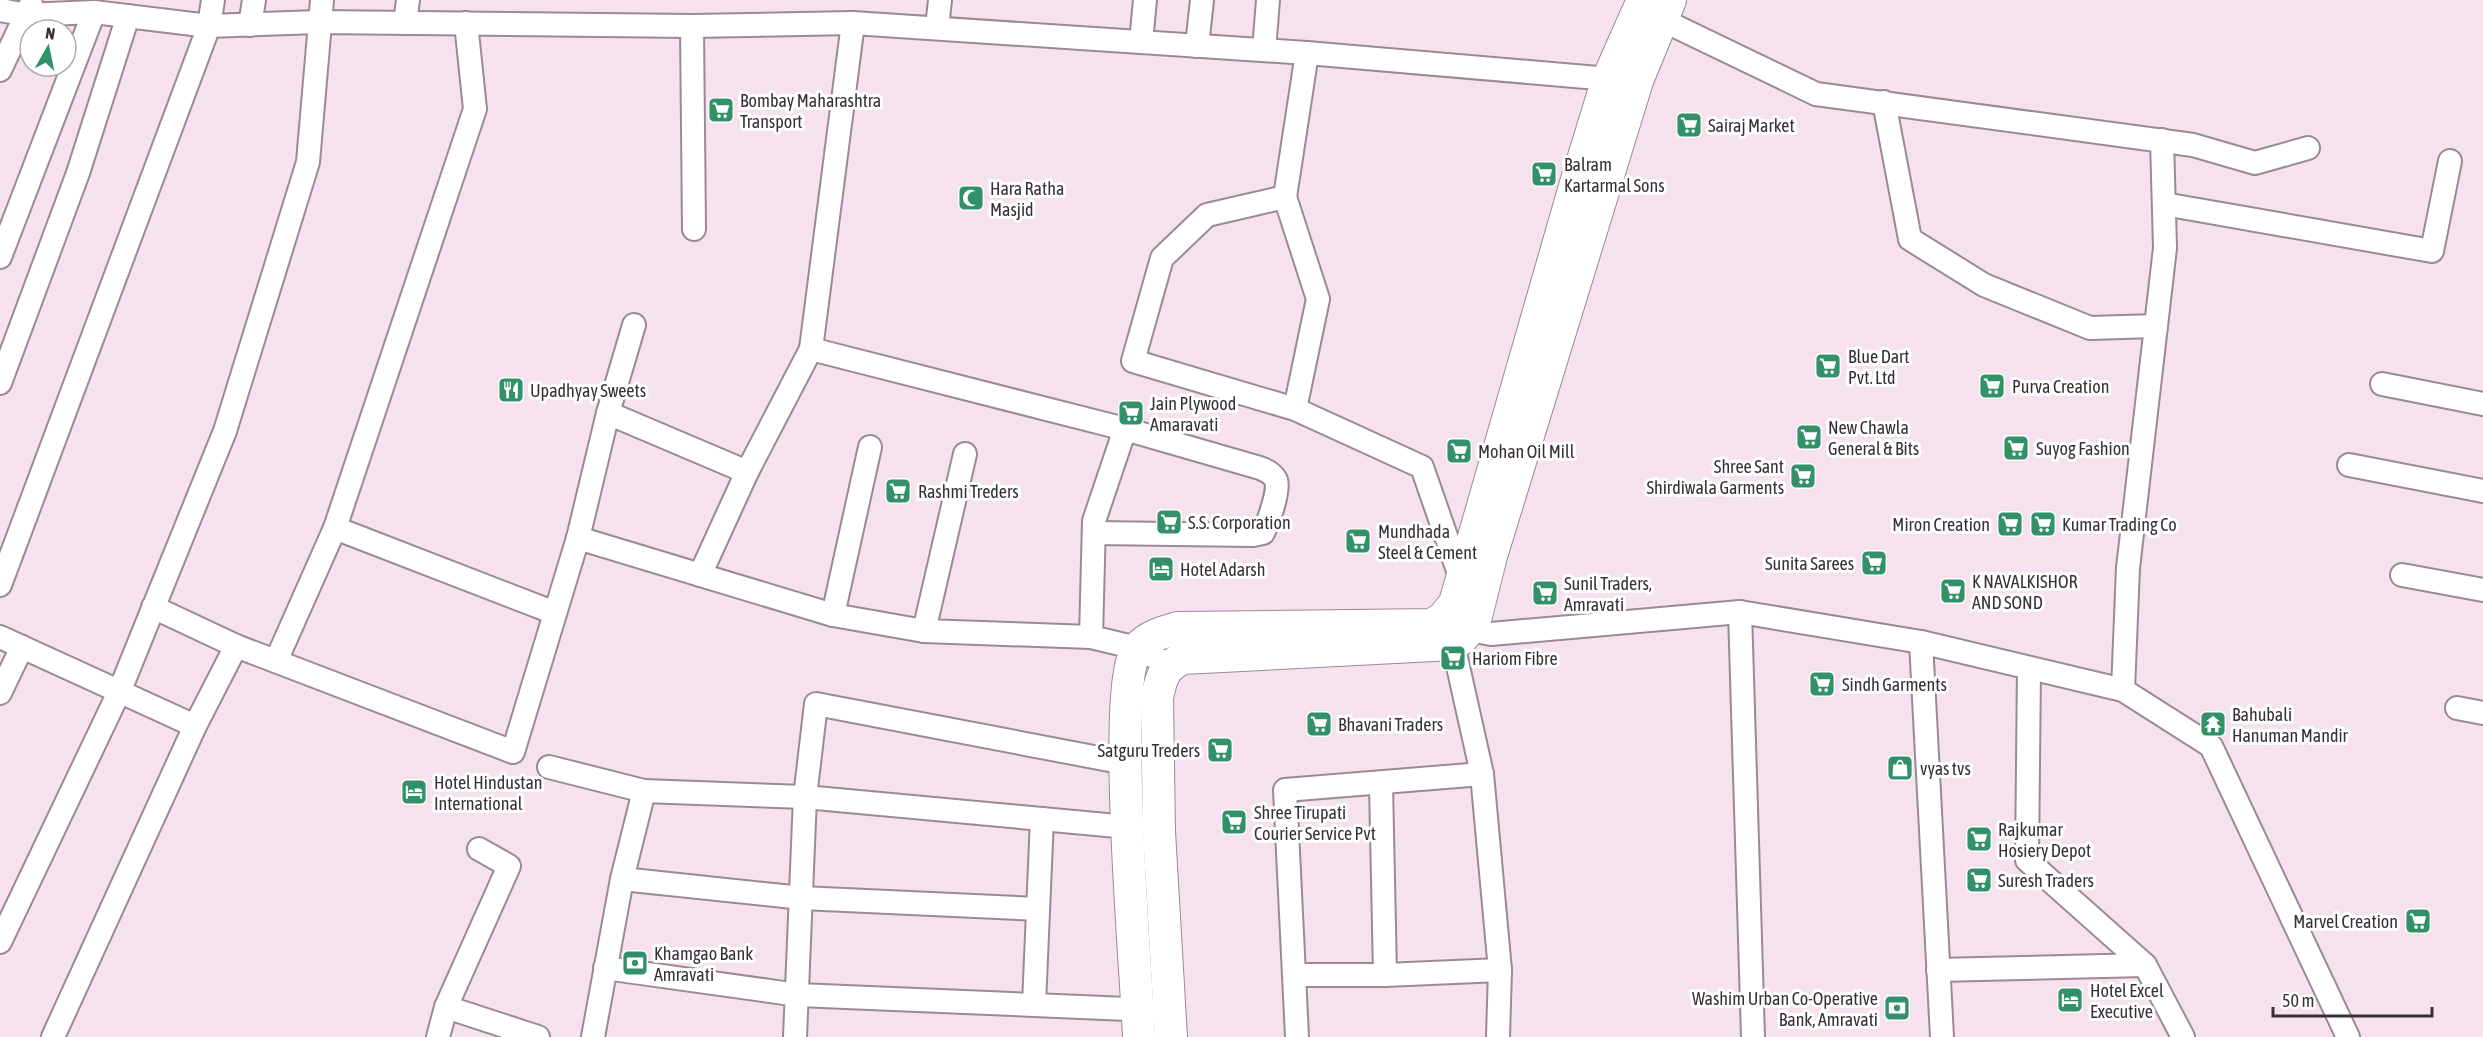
<svg xmlns="http://www.w3.org/2000/svg" width="2483" height="1037" viewBox="0 0 2483 1037" font-family="'Asap Condensed',sans-serif">
  <rect width="100%" height="100%" fill="#f6e2ee"/>
  <g fill="none" stroke-linecap="round" stroke-linejoin="round">
    <defs>
      <g id="street">
        <path d="M0,10L27,15L94,12L209,26L318,22L692,26L853,23L1307,53L1621,80"/>
        <path d="M1650,14L1816,94L2193,145L2255,163L2308,148"/>
        <path d="M405,23L408,0"/>
        <path d="M853,23L811,349L1125,429L1260,468C1267,471 1272,473 1276,480C1280,490 1268,523 1263,533L1253,535L1094,533"/>
        <path d="M250,25L254,0"/>
        <path d="M692,26L694,229"/>
        <path d="M937,28L940,0"/>
        <path d="M1141,42L1145,0"/>
        <path d="M1197,46L1202,0"/>
        <path d="M1264,50L1268,0"/>
        <path d="M1307,53L1285,197L1207,215L1162,258L1133,361L1295,409L1422,467L1463,585"/>
        <path d="M0,70L31,4"/>
        <path d="M1884,102L1910,239L1984,285L2090,328L2156,326"/>
        <path d="M1285,197L1318,299L1295,409"/>
        <path d="M2164,204L2432,251L2450,161"/>
        <path d="M0,257L94,12"/>
        <path d="M634,325L608,413L747,472L700,575"/>
        <path d="M0,383L78,173L128,16"/>
        <path d="M2382,384L2483,404"/>
        <path d="M2349,465L2483,491"/>
        <path d="M747,472L811,349"/>
        <path d="M335,528L555,613"/>
        <path d="M578,538L833,615L924,631L1091,637L1137,648L1169,665"/>
        <path d="M2402,575L2483,590"/>
        <path d="M0,585L209,26L213,0"/>
        <path d="M153,607L236,646"/>
        <path d="M1740,612L1753,1037"/>
        <path d="M833,615L870,447"/>
        <path d="M1463,618L1470,630L1491,634L1740,612L1921,642L2123,690L2211,746L2348,1037"/>
        <path d="M924,631L965,454"/>
        <path d="M1448,631L1453,644L1482,774L1500,970L1498,1037"/>
        <path d="M0,637L195,726L53,1037"/>
        <path d="M1091,637L1094,521L1125,429"/>
        <path d="M1921,642L1942,1037"/>
        <path d="M276,661L335,528L475,109L466,23"/>
        <path d="M2029,668L2027,860L2145,965L2183,1037"/>
        <path d="M2123,690L2128,568L2165,248L2162,140"/>
        <path d="M0,693L22,647"/>
        <path d="M2457,708L2483,713"/>
        <path d="M195,726L236,646L513,752L578,538L608,413"/>
        <path d="M549,767L644,791"/>
        <path d="M1381,784L1385,975"/>
        <path d="M622,879L802,898L1038,909"/>
        <path d="M0,942L120,690L225,431L308,162L322,0"/>
        <path d="M605,968L798,995L1151,1010"/>
        <path d="M1938,970L2145,965"/>
        <path d="M1296,975H1385L1500,970"/>
        <path d="M1034,1004L1042,819"/>
        <path d="M446,1007L538,1037"/>
        <path d="M438,1037L446,1007L509,866L479,849"/>
        <path d="M593,1037L622,879L644,791L805,797L1128,827"/>
        <path d="M795,1037L805,797L816,704L1125,763"/>
        <path d="M1297,1037L1285,790L1482,774"/>
      </g>
      <g id="secondary">
        <path d="M1139,1037C1137,977 1110,680 1138,648C1148,636 1164,632 1178,628L1432,625L1443,618L1455,603L1576,183L1608,79L1643,0"/>
        <path d="M1171,1037L1159,832L1157,697C1162,676 1163,668 1183,658L1453,644L1461,639L1474,624L1491,556L1637,81L1670,0"/>
      </g>
    </defs>
    <use href="#street" stroke="#9b8994" stroke-width="26"/>
    <use href="#secondary" stroke="#9b8994" stroke-width="34"/>
    <use href="#street" stroke="#fff" stroke-width="22"/>
    <use href="#secondary" stroke="#fff" stroke-width="32"/>
  </g>
  <defs>
    <symbol id="supermarket-square" viewBox="-11 -11 22 22"><rect x="-9" y="-9" width="18" height="18" rx="4" fill="#339169" stroke="#fff"/><path d="M-6-5.5h2.5l.6 2H6L4.5 2H-2.5L-4.4-4H-6ZM-1.5 3.2a1.3 1.3 0 1 0 .1 0ZM3 3.2a1.3 1.3 0 1 0 .1 0Z" fill="#fff"/></symbol>
    <symbol id="mosque-square" viewBox="-11 -11 22 22"><rect x="-9" y="-9" width="18" height="18" rx="4" fill="#339169" stroke="#fff"/><path d="M3.5-4.9A6 6 0 1 0 3.5 4.9A5 5 0 1 1 3.5-4.9Z" fill="#fff"/></symbol>
    <symbol id="restaurant-square" viewBox="-11 -11 22 22"><rect x="-9" y="-9" width="18" height="18" rx="4" fill="#339169" stroke="#fff"/><path d="M-5-6h1v4h1v-4h1v4h1v-4h1v5L-1.5 .5V6h-2V.5L-5-1ZM5-6V6H3V1.5H1.5Q1.5-4 5-6Z" fill="#fff"/></symbol>
    <symbol id="hotel-square" viewBox="-11 -11 22 22"><rect x="-9" y="-9" width="18" height="18" rx="4" fill="#339169" stroke="#fff"/><path d="M-6-4.5h1.5V1H6V5H4.5V3h-9V5H-6ZM-4 0a1.8 1.8 0 1 1 3.6 0ZM.5 0V-2.5h3Q6-2.5 6 0Z" fill="#fff"/></symbol>
    <symbol id="temple-square" viewBox="-11 -11 22 22"><rect x="-9" y="-9" width="18" height="18" rx="4" fill="#339169" stroke="#fff"/><path d="M0-6L5-2H3V0L6.5 2.5H4V6H1.5V3h-3V6H-4V2.5H-6.5L-3 0V-2H-5Z" fill="#fff"/></symbol>
    <symbol id="shop-square" viewBox="-11 -11 22 22"><rect x="-9" y="-9" width="18" height="18" rx="4" fill="#339169" stroke="#fff"/><path d="M-5-2.5h2.3a2.7 3.5 0 0 1 5.4 0H5L5.5 6h-11ZM-1.5-2.5h3a1.5 2.3 0 0 0-3 0Z" fill="#fff"/></symbol>
    <symbol id="bank-square" viewBox="-11 -11 22 22"><rect x="-9" y="-9" width="18" height="18" rx="4" fill="#339169" stroke="#fff"/><path d="M-6-4H6V4H-6ZM0-2.3a2.3 2.3 0 1 0 0 4.6a2.3 2.3 0 1 0 0-4.6Z" fill="#fff"/></symbol>
  </defs>
  <g fill-rule="evenodd">
    <use href="#supermarket-square" x="706" y="95" width="30" height="30"/>
    <use href="#supermarket-square" x="1674" y="110" width="30" height="30"/>
    <use href="#supermarket-square" x="1529" y="159" width="30" height="30"/>
    <use href="#mosque-square" x="956" y="183" width="30" height="30"/>
    <use href="#supermarket-square" x="1813" y="351" width="30" height="30"/>
    <use href="#supermarket-square" x="1977" y="371" width="30" height="30"/>
    <use href="#restaurant-square" x="496" y="375" width="30" height="30"/>
    <use href="#supermarket-square" x="1116" y="398" width="30" height="30"/>
    <use href="#supermarket-square" x="1794" y="422" width="30" height="30"/>
    <use href="#supermarket-square" x="2001" y="433" width="30" height="30"/>
    <use href="#supermarket-square" x="1444" y="436" width="30" height="30"/>
    <use href="#supermarket-square" x="1788" y="461" width="30" height="30"/>
    <use href="#supermarket-square" x="883" y="476" width="30" height="30"/>
    <use href="#supermarket-square" x="1154" y="507" width="30" height="30"/>
    <use href="#supermarket-square" x="1995" y="509" width="30" height="30"/>
    <use href="#supermarket-square" x="2028" y="509" width="30" height="30"/>
    <use href="#supermarket-square" x="1343" y="526" width="30" height="30"/>
    <use href="#supermarket-square" x="1859" y="548" width="30" height="30"/>
    <use href="#hotel-square" x="1146" y="554" width="30" height="30"/>
    <use href="#supermarket-square" x="1938" y="576" width="30" height="30"/>
    <use href="#supermarket-square" x="1530" y="578" width="30" height="30"/>
    <use href="#supermarket-square" x="1438" y="643" width="30" height="30"/>
    <use href="#supermarket-square" x="1807" y="669" width="30" height="30"/>
    <use href="#supermarket-square" x="1304" y="709" width="30" height="30"/>
    <use href="#temple-square" x="2198" y="709" width="30" height="30"/>
    <use href="#supermarket-square" x="1205" y="735" width="30" height="30"/>
    <use href="#shop-square" x="1885" y="753" width="30" height="30"/>
    <use href="#hotel-square" x="399" y="777" width="30" height="30"/>
    <use href="#supermarket-square" x="1219" y="807" width="30" height="30"/>
    <use href="#supermarket-square" x="1964" y="824" width="30" height="30"/>
    <use href="#supermarket-square" x="1964" y="865" width="30" height="30"/>
    <use href="#supermarket-square" x="2403" y="906" width="30" height="30"/>
    <use href="#bank-square" x="620" y="948" width="30" height="30"/>
    <use href="#hotel-square" x="2055" y="985" width="30" height="30"/>
    <use href="#bank-square" x="1882" y="993" width="30" height="30"/>
  </g>
  <g text-anchor="middle" dominant-baseline="central" stroke-width="6" stroke-linejoin="round" paint-order="stroke">
    <g font-size="18" fill="#373034" stroke="#fff" text-anchor="start">
      <text x="740" y="100">Bombay Maharashtra<tspan x="740" dy="21">Transport</tspan></text>
      <text x="1708" y="125">Sairaj Market</text>
      <text x="1564" y="164">Balram<tspan x="1564" dy="21">Kartarmal Sons</tspan></text>
      <text x="990" y="188">Hara Ratha<tspan x="990" dy="21">Masjid</tspan></text>
      <text x="1848" y="356">Blue Dart<tspan x="1848" dy="21">Pvt. Ltd</tspan></text>
      <text x="2012" y="386">Purva Creation</text>
      <text x="530" y="390">Upadhyay Sweets</text>
      <text x="1150" y="403">Jain Plywood<tspan x="1150" dy="21">Amaravati</tspan></text>
      <text x="1828" y="427">New Chawla<tspan x="1828" dy="21">General &amp; Bits</tspan></text>
      <text x="2036" y="448">Suyog Fashion</text>
      <text x="1478" y="451">Mohan Oil Mill</text>
      <text x="1784" y="466" text-anchor="end">Shree Sant<tspan x="1784" dy="21">Shirdiwala Garments</tspan></text>
      <text x="918" y="491">Rashmi Treders</text>
      <text x="1188" y="522">S.S. Corporation</text>
      <text x="1990" y="524" text-anchor="end">Miron Creation</text>
      <text x="2062" y="524">Kumar Trading Co</text>
      <text x="1378" y="531">Mundhada<tspan x="1378" dy="21">Steel &amp; Cement</tspan></text>
      <text x="1854" y="563" text-anchor="end">Sunita Sarees</text>
      <text x="1180" y="569">Hotel Adarsh</text>
      <text x="1972" y="581">K NAVALKISHOR<tspan x="1972" dy="21">AND SOND</tspan></text>
      <text x="1564" y="583">Sunil Traders,<tspan x="1564" dy="21">Amravati</tspan></text>
      <text x="1472" y="658">Hariom Fibre</text>
      <text x="1842" y="684">Sindh Garments</text>
      <text x="2232" y="714">Bahubali<tspan x="2232" dy="21">Hanuman Mandir</tspan></text>
      <text x="1338" y="724">Bhavani Traders</text>
      <text x="1200" y="750" text-anchor="end">Satguru Treders</text>
      <text x="1920" y="768">vyas tvs</text>
      <text x="434" y="782">Hotel Hindustan<tspan x="434" dy="21">International</tspan></text>
      <text x="1254" y="812">Shree Tirupati<tspan x="1254" dy="21">Courier Service Pvt</tspan></text>
      <text x="1998" y="829">Rajkumar<tspan x="1998" dy="21">Hosiery Depot</tspan></text>
      <text x="1998" y="880">Suresh Traders</text>
      <text x="2398" y="921" text-anchor="end">Marvel Creation</text>
      <text x="654" y="953">Khamgao Bank<tspan x="654" dy="21">Amravati</tspan></text>
      <text x="2090" y="990">Hotel Excel<tspan x="2090" dy="21">Executive</tspan></text>
      <text x="1878" y="998" text-anchor="end">Washim Urban Co-Operative<tspan x="1878" dy="21">Bank, Amravati</tspan></text>
    </g>
  </g>
  <g transform="translate(48 48) rotate(9)"><circle r="28" fill="#ffffff" stroke="#afacae" stroke-width="1.5"/>
  <path d="M0-4.5L10 22L0 15L-10 22Z" fill="#339169"/>
  <text y="-9" font-size="16" font-weight="bold" text-anchor="middle" fill="#373034">N</text>
  </g>
  <path d="M2273 1007v9h159v-9" fill="none" stroke="#373034" stroke-width="3"/>
  <text x="2282" y="1007" font-size="18" fill="#373034" stroke="#ffffff" stroke-width="4.5" paint-order="stroke">50 m</text>
</svg>
